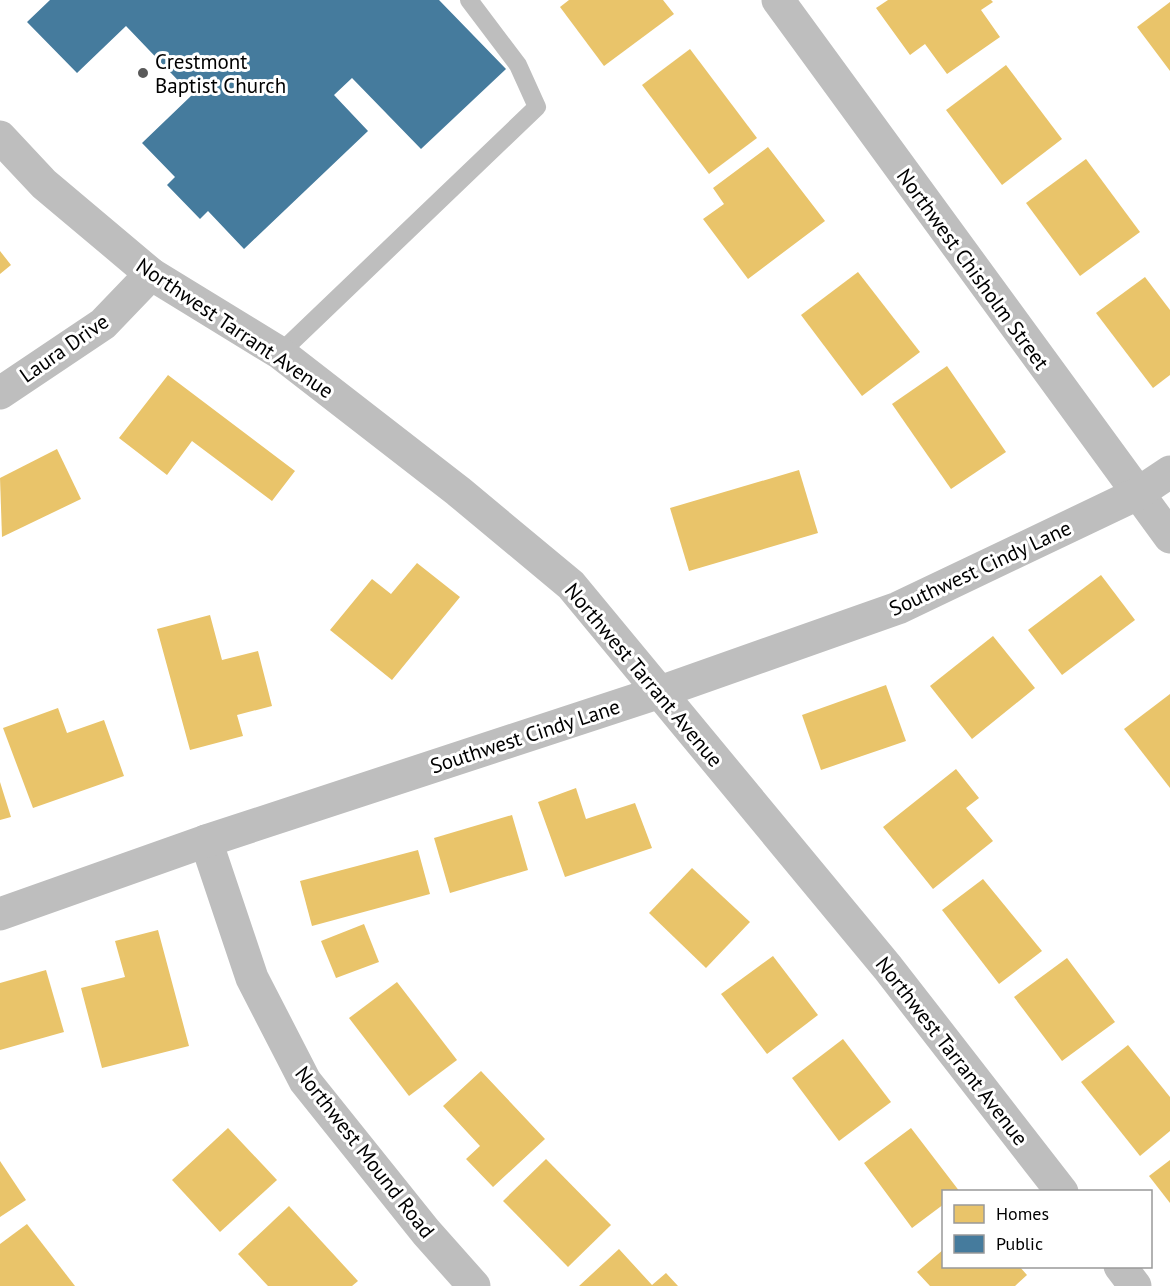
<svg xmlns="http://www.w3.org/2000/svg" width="1170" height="1286" viewBox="0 0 1170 1286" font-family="'PT Sans',sans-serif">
  <rect width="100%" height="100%" fill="#fff"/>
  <g fill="#e9c46a">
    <path d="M569,0H663L674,14L604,66L560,7Z"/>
    <path d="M888,0H991L993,2L981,10L1000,37L947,74L925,44L910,55L876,8Z"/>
    <path d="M1170,2V71L1137,27Z"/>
    <path d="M690,49L757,138L709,174L642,85Z"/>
    <path d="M1006,65L1062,139L1002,185L946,110Z"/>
    <path d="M768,147L825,221L748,279L703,219L724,204L713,188Z"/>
    <path d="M1086,159L1140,232L1080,276L1026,203Z"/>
    <path d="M0,251L11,265L0,274Z"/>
    <path d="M858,272L920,352L862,396L801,315Z"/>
    <path d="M1145,277L1170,310V375L1153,388L1096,313Z"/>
    <path d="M947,366L1006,452L951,489L892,404Z"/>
    <path d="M168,375L295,471L272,501L192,441L167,475L119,438Z"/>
    <path d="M57,449L81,499L2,537L0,478Z"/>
    <path d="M799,470L818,533L689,571L670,508Z"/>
    <path d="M417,563L460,597L392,680L330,630L372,579L391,594Z"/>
    <path d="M1101,575L1135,620L1062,675L1028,630Z"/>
    <path d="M210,615L222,660L258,651L272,706L237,715L243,736L190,750L157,629Z"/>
    <path d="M993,636L1035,688L972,739L930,686Z"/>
    <path d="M886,685L906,741L821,770L802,715Z"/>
    <path d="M1170,694V788L1124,729Z"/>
    <path d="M58,708L67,733L104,720L124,776L33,808L3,728Z"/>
    <path d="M956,769L979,798L966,808L993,841L933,889L883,827Z"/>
    <path d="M0,782L11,817L0,820Z"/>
    <path d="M576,788L586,819L635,803L652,848L565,877L538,802Z"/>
    <path d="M512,815L528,870L450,893L434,838Z"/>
    <path d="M418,850L430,894L312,926L300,881Z"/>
    <path d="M692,868L750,922L706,968L649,913Z"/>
    <path d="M983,879L1042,951L999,984L942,910Z"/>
    <path d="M364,924L379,962L336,978L321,941Z"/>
    <path d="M158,930L189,1046L102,1068L81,988L125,977L115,941Z"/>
    <path d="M773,956L818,1015L767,1054L721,994Z"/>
    <path d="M1067,958L1115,1022L1062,1061L1014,997Z"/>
    <path d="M46,970L64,1032L0,1050V983Z"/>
    <path d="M397,982L457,1060L409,1096L349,1018Z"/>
    <path d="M843,1039L891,1102L839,1141L792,1078Z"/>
    <path d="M1128,1045L1170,1097V1131L1140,1156L1081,1082Z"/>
    <path d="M481,1071L545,1139L493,1187L466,1159L480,1146L443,1106Z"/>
    <path d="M228,1128L277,1180L220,1232L172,1180Z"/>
    <path d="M911,1128L960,1192H944V1204L912,1228L864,1163Z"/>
    <path d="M546,1159L611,1225L568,1267L503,1201Z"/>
    <path d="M1170,1160V1203L1149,1176Z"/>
    <path d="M0,1161L26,1200L0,1217Z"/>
    <path d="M289,1206L358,1281L352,1286H268L238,1254Z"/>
    <path d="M27,1224L75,1286H0V1244Z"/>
    <path d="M619,1249L652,1285L666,1273L678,1286H579Z"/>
    <path d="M944,1249V1266H1019L1027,1275L1015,1286H930L917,1272Z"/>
  </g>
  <path fill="#457b9d" d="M50,0H439L506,69L421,149L352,78L334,95L368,131L244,249L208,211L200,219L167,185L175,177L142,143L192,95L126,26L77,73L27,22Z"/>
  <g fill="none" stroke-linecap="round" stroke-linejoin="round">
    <path stroke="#bebebe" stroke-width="18" d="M280,353L537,107L518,65L469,0"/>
    <g stroke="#bebebe" stroke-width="33">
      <path d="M778,0L1170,537"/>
      <path d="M0,137L44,184L151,274L280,353L458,491L571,585L888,968L1062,1192"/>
      <path d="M0,393L103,324L151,274"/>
      <path d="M206,841L252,978L305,1081L426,1232L474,1286"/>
      <path d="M0,914L206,841L660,692L898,608L1137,494L1170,472"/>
      <path d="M1120,1266L1135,1286"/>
    </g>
  </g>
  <circle fill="#595959" stroke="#fff" stroke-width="2" cx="143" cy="73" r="6"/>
  <g text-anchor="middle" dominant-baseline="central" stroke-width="6" stroke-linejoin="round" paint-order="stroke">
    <g font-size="21" fill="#000" stroke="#fff" text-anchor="start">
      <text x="155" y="61">Crestmont<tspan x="155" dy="24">Baptist Church</tspan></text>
    </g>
    <g font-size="21" fill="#000" stroke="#fff">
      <text transform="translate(973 269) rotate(54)">Northwest Chisholm Street</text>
      <text transform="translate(235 328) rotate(34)">Northwest Tarrant Avenue</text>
      <text transform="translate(64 348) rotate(-35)">Laura Drive</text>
      <text transform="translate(980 568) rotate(-25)">Southwest Cindy Lane</text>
      <text transform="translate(644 675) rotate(50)">Northwest Tarrant Avenue</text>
      <text transform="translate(525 736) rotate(-18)">Southwest Cindy Lane</text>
      <text transform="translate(952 1051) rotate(52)">Northwest Tarrant Avenue</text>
      <text transform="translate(365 1152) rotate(52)">Northwest Mound Road</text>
    </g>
  </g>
  <rect x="942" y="1190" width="210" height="78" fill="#ffffff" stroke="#999999" stroke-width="1.5"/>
  <rect x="954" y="1205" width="30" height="18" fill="#e9c46a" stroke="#999999" stroke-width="1.5"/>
  <text x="996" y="1220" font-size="18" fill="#000000">Homes</text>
  <rect x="954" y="1235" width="30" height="18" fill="#457b9d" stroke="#999999" stroke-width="1.5"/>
  <text x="996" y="1250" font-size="18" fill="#000000">Public</text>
</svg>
